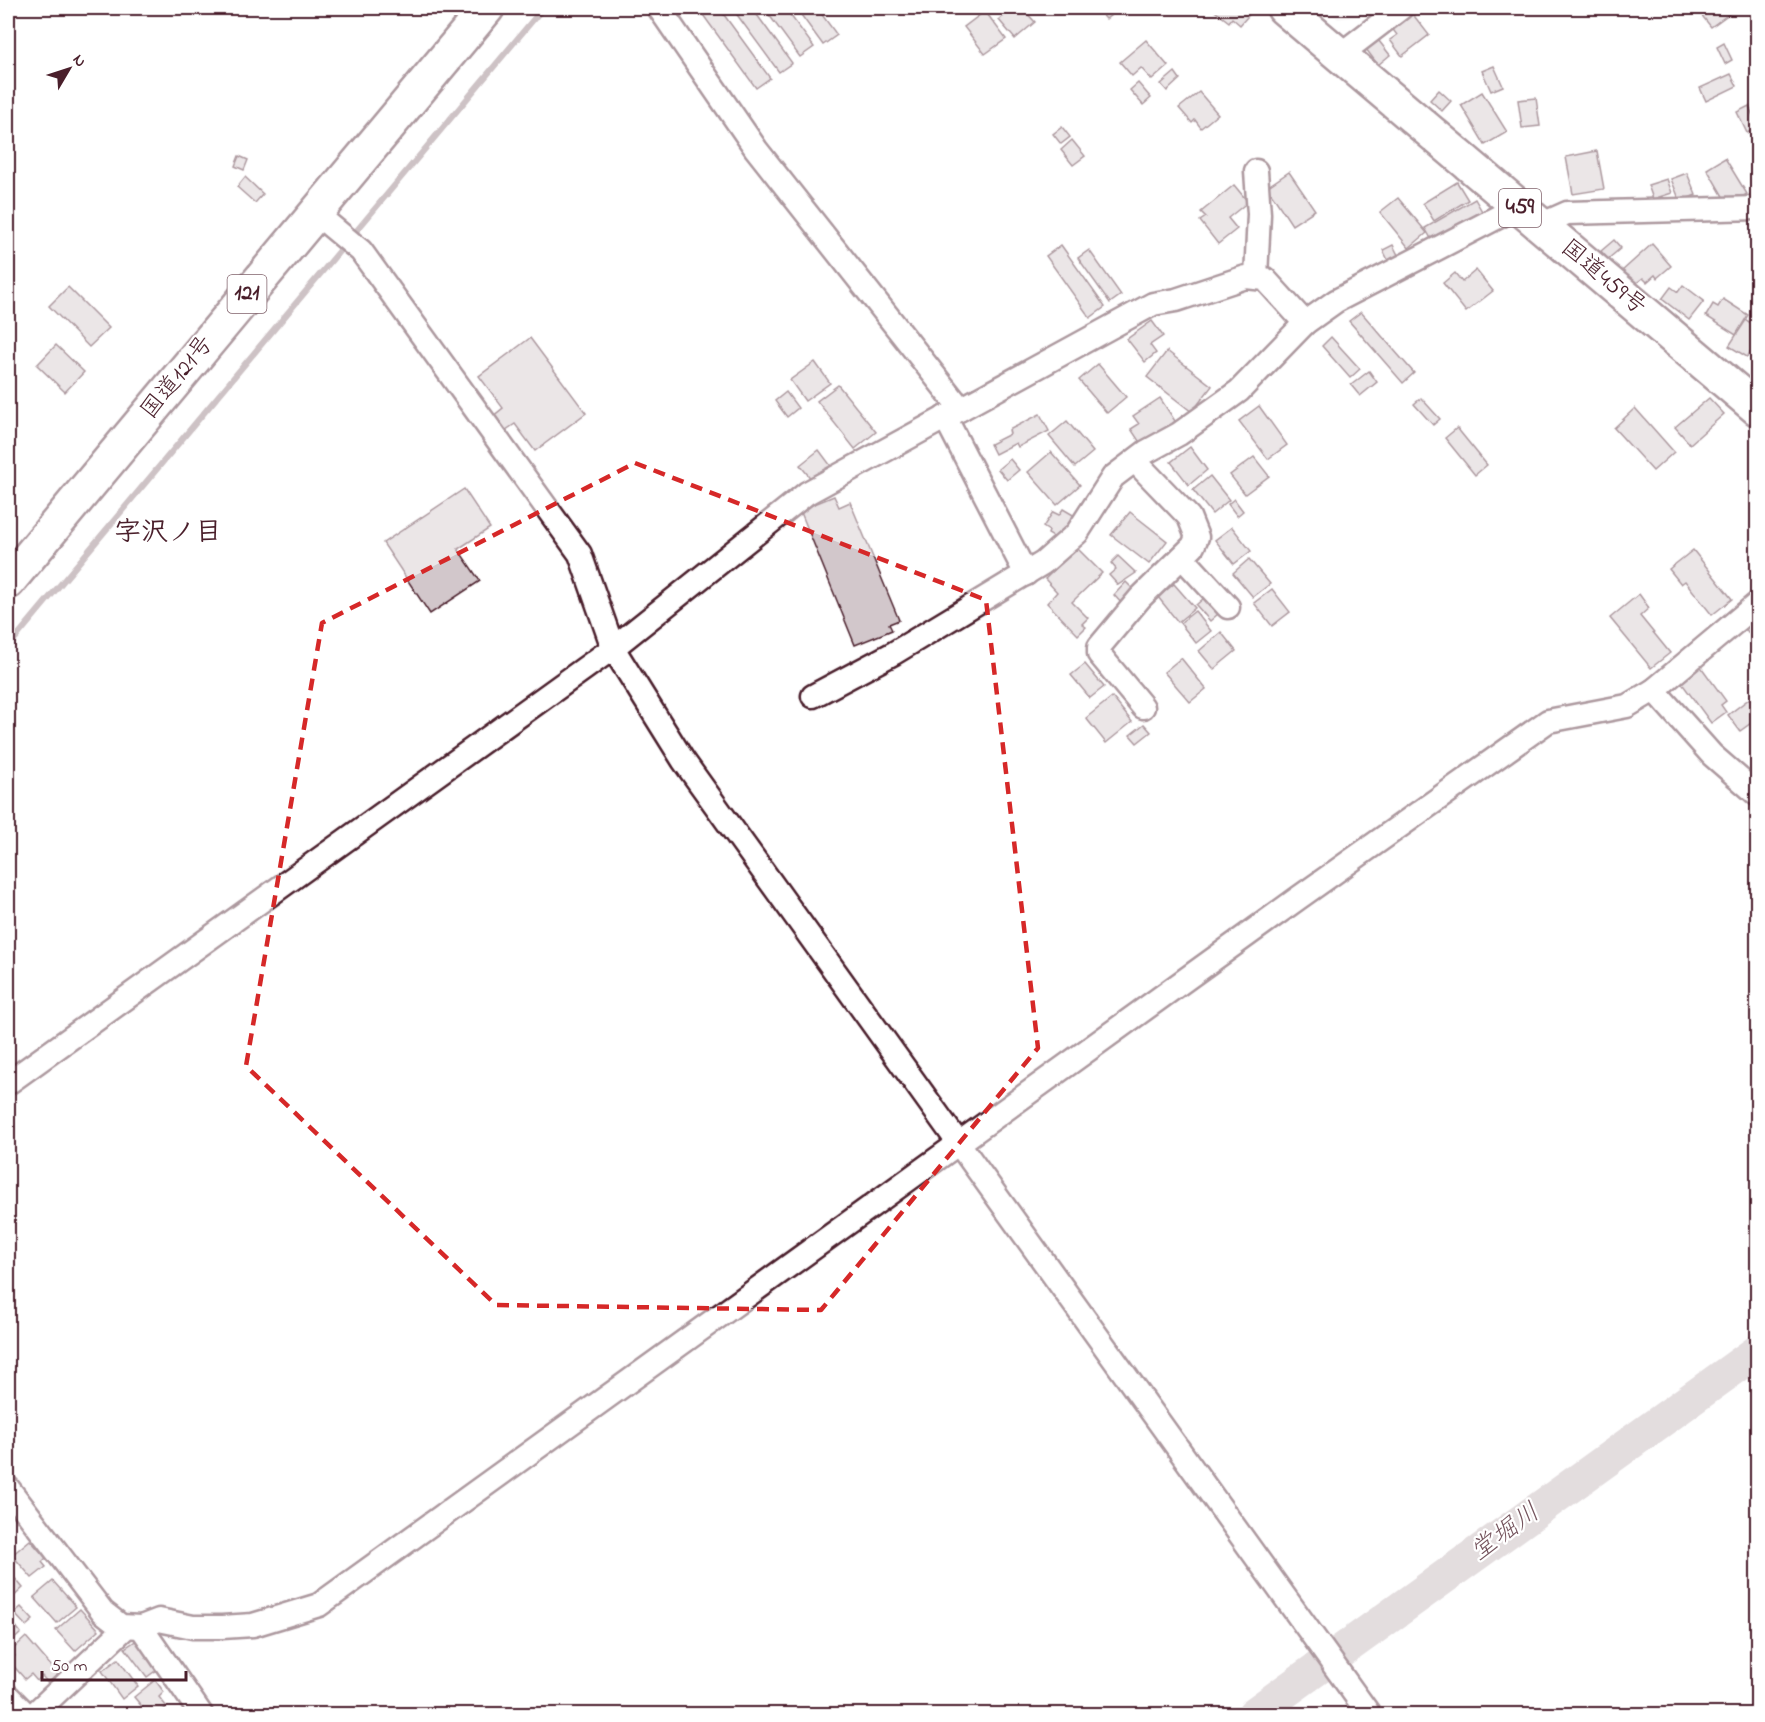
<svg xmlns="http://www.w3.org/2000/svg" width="1765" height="1722" viewBox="0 0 1765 1722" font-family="'Indie Flower','Klee One',sans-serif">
  <rect width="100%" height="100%" fill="#fff"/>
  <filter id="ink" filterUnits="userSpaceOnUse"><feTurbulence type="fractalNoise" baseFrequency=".0167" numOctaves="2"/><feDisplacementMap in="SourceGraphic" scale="12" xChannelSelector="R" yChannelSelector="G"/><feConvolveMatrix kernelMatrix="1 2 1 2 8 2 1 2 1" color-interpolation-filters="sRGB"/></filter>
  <g filter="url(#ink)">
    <path fill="#f2eeef" d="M1324,8H1376L1366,16L1338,19Z"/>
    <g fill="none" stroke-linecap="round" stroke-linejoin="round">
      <path stroke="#91787e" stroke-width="6" d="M8,647L543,8"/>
      <path stroke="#c1b3b6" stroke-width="34" d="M1254,1714L1758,1351"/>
    </g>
    <g fill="#d2c7cb" stroke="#4a1f2b" stroke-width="1.5">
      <path d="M698,8H719L770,78L756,88Z"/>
      <path d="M732,8H752L792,63L779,72Z"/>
      <path d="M764,8H785L814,47L800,57Z"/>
      <path d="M796,8H817L837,35L823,45Z"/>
      <path d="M1013,8H1022L1035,22L1015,39L999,20Z"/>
      <path d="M1096,8H1120L1106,19Z"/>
      <path d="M1211,8H1255L1240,25L1232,18L1229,22Z"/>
      <path d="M1696,8H1737L1711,27Z"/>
      <path d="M985,11L1006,39L985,54L964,27Z"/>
      <path d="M1411,12L1429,35L1402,56L1390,40L1397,35L1391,27Z"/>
      <path d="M1375,36L1390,55L1378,65L1363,45Z"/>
      <path d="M1146,40L1168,66L1152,80L1141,68L1132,76L1120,62Z"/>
      <path d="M1724,43L1732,60L1725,64L1717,47Z"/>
      <path d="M1494,66L1503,86L1491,91L1482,71Z"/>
      <path d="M1175,72L1180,79L1167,91L1161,84Z"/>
      <path d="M1731,74L1737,86L1706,101L1700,88Z"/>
      <path d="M1138,83L1151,98L1143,105L1130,90Z"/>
      <path d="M1439,90L1451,101L1442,111L1430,100Z"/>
      <path d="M1199,92L1218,114L1201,128L1195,120L1192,123L1179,108Z"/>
      <path d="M1482,92L1507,132L1485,145L1461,105Z"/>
      <path d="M1536,98L1540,126L1522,128L1518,100Z"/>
      <path d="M1749,106L1758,128L1747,133L1737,112Z"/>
      <path d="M1062,127L1070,137L1061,144L1053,134Z"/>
      <path d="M1072,140L1085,156L1073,165L1061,150Z"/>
      <path d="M1597,151L1604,189L1573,194L1566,157Z"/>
      <path d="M239,156L248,160L244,170L235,166Z"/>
      <path d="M1725,158L1747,194L1728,205L1707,169Z"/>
      <path d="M1289,172L1315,210L1292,225L1267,187Z"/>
      <path d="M1687,173L1696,195L1680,201L1671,179Z"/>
      <path d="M245,177L263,194L255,203L237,187Z"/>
      <path d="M1667,179L1672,193L1653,199L1648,185Z"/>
      <path d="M1457,182L1468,200L1434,221L1423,203Z"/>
      <path d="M1234,185L1248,202L1228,218L1237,229L1218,244L1200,221L1206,217L1201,212Z"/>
      <path d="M1398,198L1427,233L1409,248L1380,212Z"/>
      <path d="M1475,199L1483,213L1433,242L1425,228Z"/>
      <path d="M1614,240L1621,248L1608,259L1601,251Z"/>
      <path d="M1652,244L1671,266L1657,278L1655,275L1647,282L1643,278L1634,285L1622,271Z"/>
      <path d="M1061,245L1105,307L1090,318L1046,256Z"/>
      <path d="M1393,245L1400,259L1390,264L1383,250Z"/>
      <path d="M1089,250L1121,295L1110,303L1078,258Z"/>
      <path d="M1476,270L1493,291L1466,312L1443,283L1455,273L1462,282Z"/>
      <path d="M1683,285L1704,301L1689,320L1662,299L1671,287L1678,292Z"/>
      <path d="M68,287L109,328L89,347L49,306Z"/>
      <path d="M1723,299L1748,315L1736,335L1706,316L1713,304L1718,307Z"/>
      <path d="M1361,312L1414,373L1403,383L1349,321Z"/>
      <path d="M1746,320L1758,327V342L1747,357L1729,346Z"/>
      <path d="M1152,321L1163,336L1150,345L1156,353L1145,362L1127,339Z"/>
      <path d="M1331,337L1360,369L1350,378L1322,346Z"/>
      <path d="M530,338L586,413L535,451L515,424L503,432L492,417L503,408L479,376Z"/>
      <path d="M56,345L84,372L65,392L37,365Z"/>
      <path d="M1167,351L1212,386L1192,412L1147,377Z"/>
      <path d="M815,362L830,383L805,401L790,380Z"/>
      <path d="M1098,364L1126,397L1107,413L1079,380Z"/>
      <path d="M1369,371L1377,382L1360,396L1351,385Z"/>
      <path d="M838,385L876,432L855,449L817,401Z"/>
      <path d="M786,392L798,408L787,417L775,401Z"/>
      <path d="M1160,398L1177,424L1143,447L1131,429L1139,424L1133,416Z"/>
      <path d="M1421,398L1440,419L1433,425L1414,404Z"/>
      <path d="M1709,398L1724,414L1690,444L1675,427Z"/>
      <path d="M1259,406L1287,445L1268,459L1239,421Z"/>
      <path d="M1635,408L1674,452L1653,471L1614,428Z"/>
      <path d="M1040,414L1049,431L1018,447L1016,443L995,454L990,444L1010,434L1009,430Z"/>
      <path d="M1067,421L1093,452L1075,467L1049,436Z"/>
      <path d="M1457,428L1487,465L1475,475L1445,438Z"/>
      <path d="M1190,447L1207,470L1189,485L1171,462Z"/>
      <path d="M819,450L831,466L812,480L800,465Z"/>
      <path d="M1051,452L1080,485L1057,505L1028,472Z"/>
      <path d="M1254,457L1269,476L1245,494L1230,475Z"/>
      <path d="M1010,459L1019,470L1007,480L998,469Z"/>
      <path d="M1210,476L1229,500L1212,514L1193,490Z"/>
      <path d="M464,489L490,528L458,549L480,581L430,614L383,543Z"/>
      <path d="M834,496L839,507L850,502L899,620L889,624L892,630L855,645L800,510Z"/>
      <path d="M1234,499L1243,511L1237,516L1228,504Z"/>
      <path d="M1063,509L1075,516L1060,541L1048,534L1049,531L1043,527L1053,512L1059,515Z"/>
      <path d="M1130,512L1167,541L1149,564L1111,535Z"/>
      <path d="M1232,527L1251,551L1234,564L1215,540Z"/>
      <path d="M1077,548L1102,573L1072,602L1088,618L1082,624L1086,627L1078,635L1047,603L1057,592L1045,579Z"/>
      <path d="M1693,550L1732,599L1712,615L1685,581L1681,584L1669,569Z"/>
      <path d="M1118,556L1136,573L1118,585L1109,575L1116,569L1111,563Z"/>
      <path d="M1249,559L1270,584L1253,597L1233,573Z"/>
      <path d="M1126,582L1135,591L1122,604L1114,595Z"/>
      <path d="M1174,584L1195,608L1178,622L1158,597Z"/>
      <path d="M1272,589L1290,612L1272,626L1254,603Z"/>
      <path d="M1639,594L1649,608L1640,616L1670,653L1651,668L1610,618Z"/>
      <path d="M1204,598L1218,614L1210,621L1196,605Z"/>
      <path d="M1195,611L1211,631L1196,643L1180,623Z"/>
      <path d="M1758,619V646L1745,628Z"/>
      <path d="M1221,632L1236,651L1214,669L1199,651Z"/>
      <path d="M1181,658L1206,689L1190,702L1164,672Z"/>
      <path d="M1085,664L1104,687L1090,698L1071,675Z"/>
      <path d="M1699,664L1726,701L1721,705L1726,712L1711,723L1678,678Z"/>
      <path d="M1758,692V718L1740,731L1728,715Z"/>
      <path d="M1112,697L1132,722L1106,743L1086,718Z"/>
      <path d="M1144,724L1151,732L1137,743L1130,735Z"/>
      <path d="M30,1540L46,1558L42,1562L46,1567L32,1578L12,1555Z"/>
      <path d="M8,1570L23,1588L10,1600L8,1597Z"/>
      <path d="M53,1581L76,1607L57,1623L34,1597Z"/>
      <path d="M21,1607L33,1620L26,1626L14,1613Z"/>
      <path d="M80,1609L99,1630L75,1651L56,1630Z"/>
      <path d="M8,1616L21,1633L8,1645Z"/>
      <path d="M26,1637L58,1674L48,1683L42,1676L37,1681L31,1674L25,1679L9,1661L15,1656L11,1651Z"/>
      <path d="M140,1638L162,1666L147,1677L125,1648Z"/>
      <path d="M118,1659L138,1686L122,1699L102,1671Z"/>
      <path d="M155,1680L164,1692L159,1697L167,1707L157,1714H148L134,1697Z"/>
    </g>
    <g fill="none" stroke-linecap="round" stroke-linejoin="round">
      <defs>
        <g id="minor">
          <path d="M659,8L756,149L961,409"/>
          <path d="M1341,54L1401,8"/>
          <path d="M314,212L361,251L580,554L613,648L683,760L1369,1714"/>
          <path d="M1540,225L1567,213L1758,208"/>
          <path d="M1256,277L1259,214L1256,171"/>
          <path d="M945,417L1026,574"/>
          <path d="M1135,461L1189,517L1197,537L1193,546L1140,598L1099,647V654L1143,707"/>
          <path d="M1182,557L1228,607"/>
          <path d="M1654,690L1712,755L1758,795"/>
          <path d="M813,696L894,653L1043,563L1077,533L1113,477L1146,452L1179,434L1239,391L1305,323L1336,301L1504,214L1516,205"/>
          <path d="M8,1083L613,648L807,493L1153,304L1176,300L1246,277L1265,279L1305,323"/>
          <path d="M8,1488L103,1612L121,1626L141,1627L159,1620L193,1627H222L253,1625L319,1605L1297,899L1548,721L1627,706L1654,690L1758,603"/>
          <path d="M141,1627L201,1714"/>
          <path d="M8,1696L26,1714"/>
          <path d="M34,1714L123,1630L121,1626"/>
        </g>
        <g id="trunk">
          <path d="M1284,8L1758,409"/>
          <path d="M8,582L487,8"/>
        </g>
      </defs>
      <use href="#minor" stroke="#4a1f2b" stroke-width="27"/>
      <use href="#trunk" stroke="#4a1f2b" stroke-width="38"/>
      <use href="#minor" stroke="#fff" stroke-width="22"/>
      <use href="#trunk" stroke="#fff" stroke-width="33"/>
    </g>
  </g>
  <path d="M0 0H1765V1722H0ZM635,463L986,600L1038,1048L821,1310L496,1305L246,1066L322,623Z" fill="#fff" fill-opacity=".55" fill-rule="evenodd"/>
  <path fill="none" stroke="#d62828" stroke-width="4.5" stroke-dasharray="12 8" stroke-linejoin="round" d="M635,463L986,600L1038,1048L821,1310L496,1305L246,1066L322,623Z"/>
  <g text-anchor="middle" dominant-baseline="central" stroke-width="4.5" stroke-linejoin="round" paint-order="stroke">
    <g fill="#fff" stroke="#80626b" stroke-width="1.5">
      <rect x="1499" y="189" width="42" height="38" rx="4.5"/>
      <rect x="227.5" y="275" width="39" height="38" rx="4.5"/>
    </g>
    <g font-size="22" font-weight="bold" fill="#4a1f2b">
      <text x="1520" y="208">459</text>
      <text x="247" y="294">121</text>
    </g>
    <g font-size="24" fill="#4a1f2b" stroke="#fff">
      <text transform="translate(1603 278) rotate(40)">国道459号</text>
      <text transform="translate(178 378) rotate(-51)">国道121号</text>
    </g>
    <g font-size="26" font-style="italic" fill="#74535c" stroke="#fff">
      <text transform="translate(1506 1533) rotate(-36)">堂堀川</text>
    </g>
    <g font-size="27" font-weight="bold" fill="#4a1f2b" stroke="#fff">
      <text x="168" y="533">字沢ノ目</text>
    </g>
  </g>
  <rect width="1765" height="1722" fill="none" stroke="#fff" stroke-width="30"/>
  <rect x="15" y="15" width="1735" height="1692" fill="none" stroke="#4a1f2b" stroke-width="2" filter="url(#ink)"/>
  <g transform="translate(69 69) rotate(51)" stroke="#ffffff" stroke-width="4.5" paint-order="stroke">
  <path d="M0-4.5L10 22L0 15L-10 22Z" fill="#4a1f2b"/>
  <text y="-9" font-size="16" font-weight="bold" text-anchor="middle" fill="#4a1f2b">N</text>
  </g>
  <path d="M42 1671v9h144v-9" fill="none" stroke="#4a1f2b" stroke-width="3"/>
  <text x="51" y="1671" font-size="18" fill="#4a1f2b" stroke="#ffffff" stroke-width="4.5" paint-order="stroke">50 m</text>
</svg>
